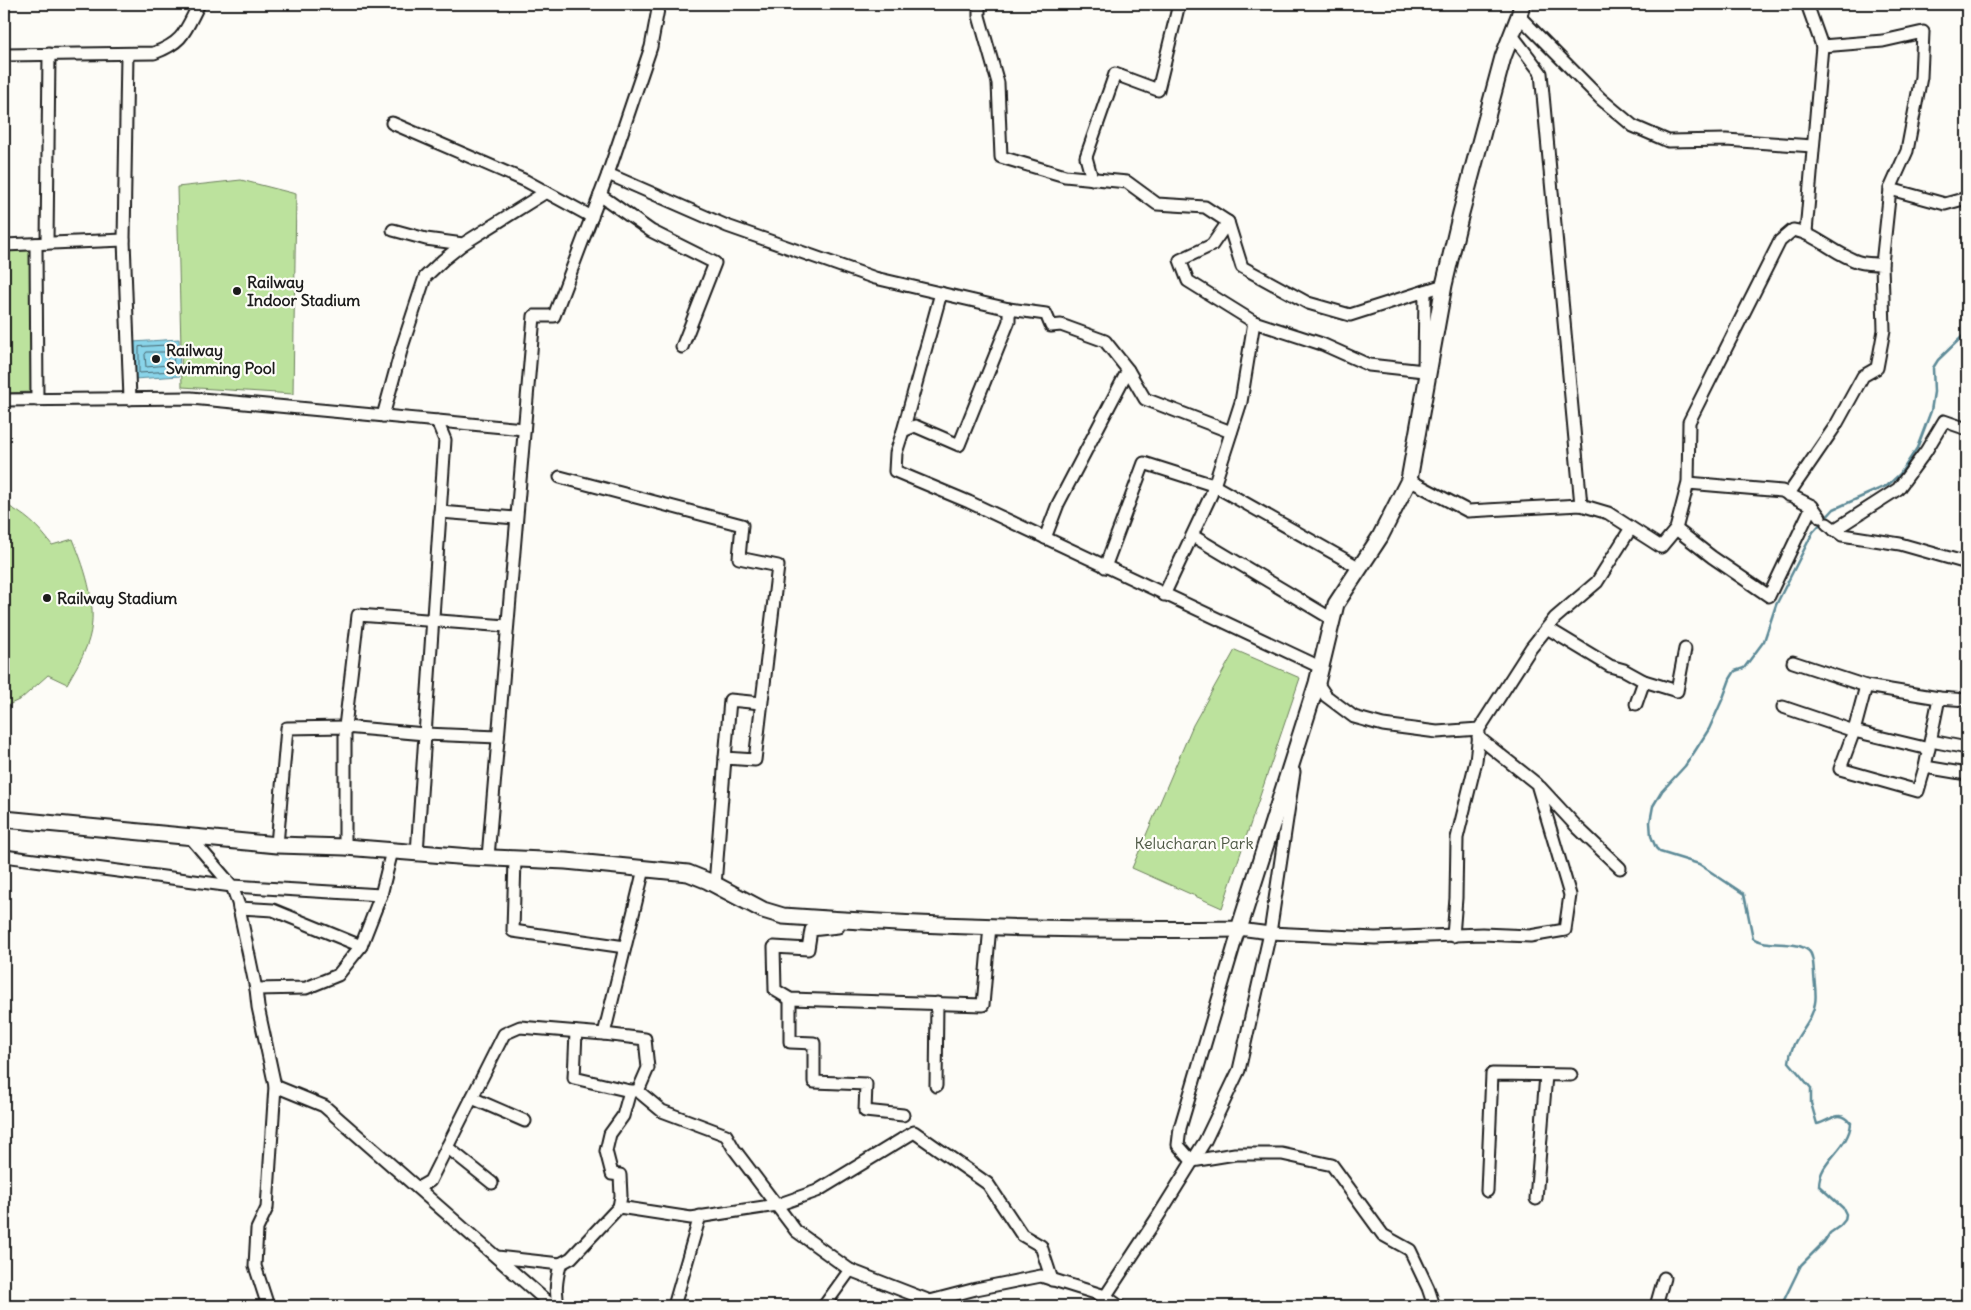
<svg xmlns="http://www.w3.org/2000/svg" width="1971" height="1310" viewBox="0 0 1971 1310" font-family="Delius,sans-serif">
  <rect width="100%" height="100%" fill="#fdfcf7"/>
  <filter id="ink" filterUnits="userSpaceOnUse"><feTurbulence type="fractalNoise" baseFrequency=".02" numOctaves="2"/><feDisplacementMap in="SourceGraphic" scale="10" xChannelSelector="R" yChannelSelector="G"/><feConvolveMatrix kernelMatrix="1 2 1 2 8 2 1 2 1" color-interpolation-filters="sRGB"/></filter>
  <g filter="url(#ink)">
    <g fill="#bce29d" stroke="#6c7f5c">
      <path d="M241,180L296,194L293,394L182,387L177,187Z"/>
      <path d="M30,248L32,392L4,393V249Z"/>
      <path d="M4,504C25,514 38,526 52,545L73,539C86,572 100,610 87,645C82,659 74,671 67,684L48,675L21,699L4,707Z"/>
      <path d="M1235,650L1300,678L1222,908L1132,868L1193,725Z"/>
    </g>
    <path fill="#89d4e9" stroke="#5d8a97" d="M179,339L180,376L134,379L133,342Z"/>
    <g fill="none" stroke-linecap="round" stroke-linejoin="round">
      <g stroke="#48666e" stroke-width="1">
        <path d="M173,345L174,371L139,373V347Z"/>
        <path d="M147,352H167L168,365L146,367L145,355Z"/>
      </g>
      <path stroke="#5d8a97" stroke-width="2.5" d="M1779,1306L1784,1300L1801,1265L1824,1242L1830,1233L1840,1226L1845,1220L1846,1214L1843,1208L1819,1186C1819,1160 1849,1149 1851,1123C1840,1108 1830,1121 1817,1124L1811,1103V1088L1789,1062C1791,1037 1812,1025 1815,1003C1817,994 1814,982 1814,973C1813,965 1814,956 1809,951C1796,939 1767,948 1753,938L1744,894L1699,864L1660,852L1656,848L1651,836L1650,822L1653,806L1662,791L1685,766L1695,751L1709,729L1723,698L1730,679L1735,671L1744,668L1764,641L1776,605L1813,532L1834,509L1888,485L1900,474L1917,448L1931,411L1934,392L1933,368L1938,360L1967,332"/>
      <defs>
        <g id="street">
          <path d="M659,4L651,47L608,174L727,226L875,278L1009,309V321L959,445L915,426L903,431L896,453L895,471L969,502L1320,667"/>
          <path d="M979,4V16L998,83L1001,157L1065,176L1127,182L1157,204L1205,207L1228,222L1242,267L1308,303L1350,315L1444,285"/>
          <path d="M1807,4L1822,46L1883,41L1923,32L1921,77L1907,151L1890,189L1882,264"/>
          <path d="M1519,16L1601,99L1633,126L1668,141L1726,140L1813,146"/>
          <path d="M1512,35L1541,73L1581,505"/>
          <path d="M127,54L124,240L130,399"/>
          <path d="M4,55L154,53C184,42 185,31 199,4"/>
          <path d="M392,123L526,181L592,217"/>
          <path d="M1092,179L1086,157L1115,74L1158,90L1179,4"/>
          <path d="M1890,189L1945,204L1967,198"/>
          <path d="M600,195L651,231L715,263L682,347"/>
          <path d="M1228,222L1212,245L1180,260L1188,281L1254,322L1322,344L1369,365L1424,371L1425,291"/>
          <path d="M393,230L426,239L463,244L546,192"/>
          <path d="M1806,232L1822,46"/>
          <path d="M47,243L49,54"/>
          <path d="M36,244L37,400"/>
          <path d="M4,245L124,240"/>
          <path d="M1009,309L1046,314L1051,326L1061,325L1105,341L1128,370L1145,399L1231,432"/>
          <path d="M4,400L191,398L524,429"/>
          <path d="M383,416L402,347L425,277L443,260L463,244"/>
          <path d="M903,431L941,293"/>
          <path d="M560,477L742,525L739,558L778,566L755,760L725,758L715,885"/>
          <path d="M1409,480L1468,511L1581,505L1608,513L1661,547L1676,529L1688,483L1782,491L1812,506L1820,517"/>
          <path d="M1688,483L1689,422L1780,241L1793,230C1817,234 1835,255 1859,262C1866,264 1875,264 1882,264L1884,330L1877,368L1863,376L1836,425L1788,495"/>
          <path d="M440,512L516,518"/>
          <path d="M1827,524L1842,535L1900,544L1967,563"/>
          <path d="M1676,529L1712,557L1769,596L1812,506"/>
          <path d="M1834,530L1898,489L1926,451L1944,421L1967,429"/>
          <path d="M1193,536L1332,619"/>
          <path d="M1045,538L1058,504L1128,370"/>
          <path d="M1105,567L1144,463L1213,485L1360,568"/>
          <path d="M1164,595L1211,495L1241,402L1254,322"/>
          <path d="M1547,628L1610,666L1624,670L1644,681L1636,704"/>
          <path d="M1793,662L1866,686L1939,698"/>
          <path d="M1644,681L1677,691L1685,649"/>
          <path d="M1317,683L1326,696L1354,717L1383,725L1437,732L1479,729L1531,648L1555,618L1597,582L1631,528"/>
          <path d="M1866,686L1854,731L1840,769L1918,791L1925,767"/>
          <path d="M1967,700L1939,698L1925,767L1967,774"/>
          <path d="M1783,707L1854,731L1929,749"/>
          <path d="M1931,741L1967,748"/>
          <path d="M725,758L730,700L761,703"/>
          <path d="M1540,787L1577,827L1620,868"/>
          <path d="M190,837L232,886L238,903L256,989L258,1007L275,1086L324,1106L552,1306"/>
          <path d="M277,845L287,728L345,727L425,734L498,737"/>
          <path d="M345,847V727L358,615L507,626"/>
          <path d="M417,853L445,440L437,421"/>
          <path d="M4,856L232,886L381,895L392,851"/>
          <path d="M488,857L534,316H554L608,174"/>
          <path d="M515,858L513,931L625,947"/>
          <path d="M239,908L273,910L361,946"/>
          <path d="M838,927L811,930L808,949L774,947L775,990L790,999L983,1005L990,926"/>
          <path d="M1453,936L1456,898L1457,838L1476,761L1479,733"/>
          <path d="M256,989L306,988L338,975L361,946L381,895"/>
          <path d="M790,999V1042L814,1043V1082L866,1084L865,1111L903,1115"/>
          <path d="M576,1032L574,1078L630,1091"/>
          <path d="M604,1034L645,1039L648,1068L638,1091L662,1111L726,1135L734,1149L796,1231L850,1270L930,1301"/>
          <path d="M936,1086L937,1003"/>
          <path d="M638,1091H630L623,1116L610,1134L606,1151L612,1174L620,1175L621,1196L619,1207L691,1218L777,1205L817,1191L914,1132L988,1184L1022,1235L1041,1246L1052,1280"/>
          <path d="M472,1098L525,1121"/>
          <path d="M447,1147L492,1183"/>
          <path d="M1192,1161L1178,1145L1180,1128L1239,929L1270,933L1375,938L1482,934L1530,936L1565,930L1570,895L1537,784L1478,737"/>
          <path d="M1192,1161L1235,1154H1282L1332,1165L1383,1235L1410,1250L1428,1288L1434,1306"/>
          <path d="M418,1188L430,1181L504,1034L520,1027L604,1034L644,869"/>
          <path d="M1487,1191L1492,1074L1571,1075"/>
          <path d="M1536,1199L1546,1075"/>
          <path d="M497,1257L560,1264L571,1258L619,1207"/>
          <path d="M927,1305L930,1301L976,1289L1041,1276L1105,1296L1119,1306"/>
          <path d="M268,1306L255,1266L257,1229L267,1208L275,1086"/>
          <path d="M559,1306C554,1292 557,1279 560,1264"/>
          <path d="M674,1306L700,1216"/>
          <path d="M824,1306L850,1270"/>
          <path d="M1099,1306L1157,1218L1205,1141L1239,1070L1270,933L1294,772"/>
          <path d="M1656,1306L1664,1278"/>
        </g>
        <path id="secondary" d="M4,819L277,845L345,847L470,857L566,861L688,873L708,881L763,910L783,916C933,927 1087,931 1239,929L1317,683L1336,604L1380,537L1409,480L1444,285L1461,213L1503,57L1519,16L1522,4"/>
      </defs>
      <use href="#street" stroke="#1c1c1c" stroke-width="15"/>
      <use href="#secondary" stroke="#1c1c1c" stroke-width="19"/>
      <use href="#street" stroke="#fdfcf7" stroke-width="11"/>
      <use href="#secondary" stroke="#fdfcf7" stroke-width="15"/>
    </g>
  </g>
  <g fill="#1c1c1c" stroke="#fdfcf7" stroke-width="2">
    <circle cx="237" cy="291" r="5"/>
    <circle cx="156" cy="359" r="5"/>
    <circle cx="47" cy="598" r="5"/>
  </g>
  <g text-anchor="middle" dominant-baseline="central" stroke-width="4.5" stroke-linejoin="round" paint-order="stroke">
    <g font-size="16" font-weight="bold" fill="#1c1c1c" stroke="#fdfcf7" text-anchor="start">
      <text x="247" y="282">Railway<tspan x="247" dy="18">Indoor Stadium</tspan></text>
      <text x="166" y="350">Railway<tspan x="166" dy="18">Swimming Pool</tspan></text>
      <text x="57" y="598">Railway Stadium</text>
    </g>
    <g font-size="16" fill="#4c5743" stroke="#fdfcf7">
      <text x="1194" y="843">Kelucharan Park</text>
    </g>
  </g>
  <rect width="1971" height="1310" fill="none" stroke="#fdfcf7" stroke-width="20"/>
  <rect x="10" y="10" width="1951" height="1290" fill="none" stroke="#1c1c1c" stroke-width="2" filter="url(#ink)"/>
</svg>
